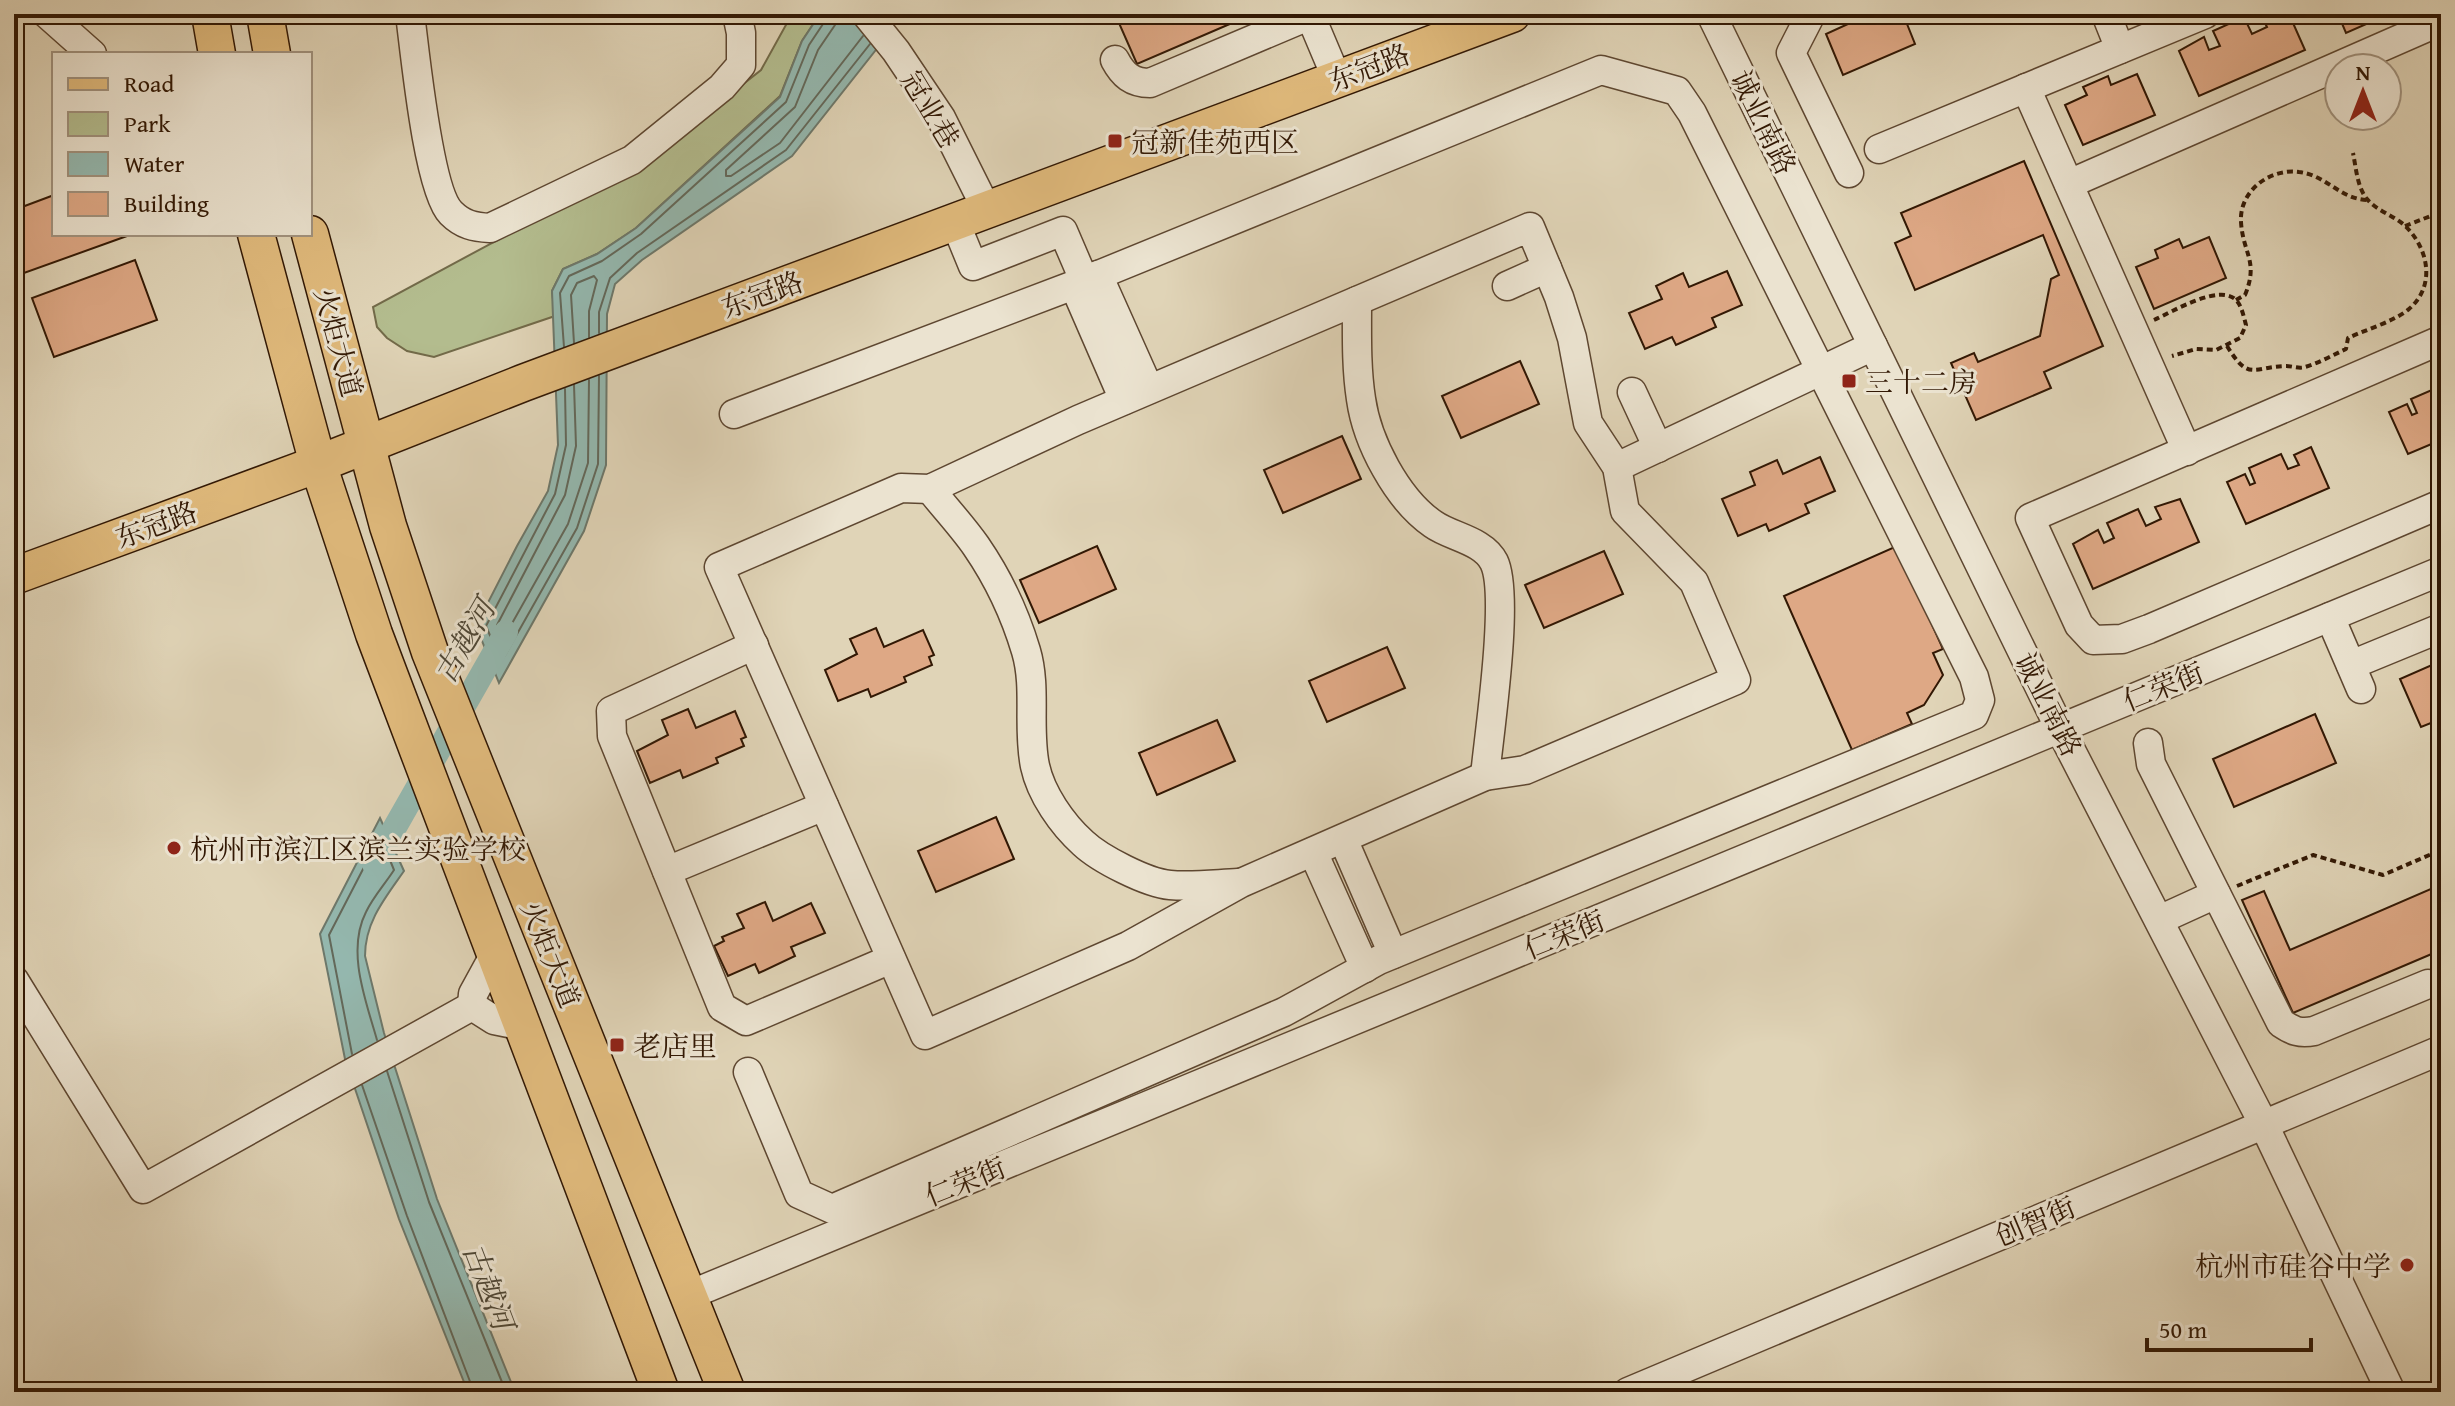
<svg xmlns="http://www.w3.org/2000/svg" width="2455" height="1406" viewBox="0 0 2455 1406" font-family="'Gentium Book Plus','Noto Serif SC',serif">
  <rect width="100%" height="100%" fill="#e0d4b7"/>
  <filter id="stains"><feTurbulence type="fractalNoise" baseFrequency=".0025" numOctaves="4"/><feColorMatrix values="0 0 0 0 .2 0 0 0 0 .09 0 0 0 0 .02 0 0 0 .5 -.17"/></filter>
  <radialGradient id="worn" r=".72"><stop offset=".6" stop-color="#630" stop-opacity="0"/><stop offset="1" stop-color="#630" stop-opacity=".3"/></radialGradient>
  <path fill="#b3bc8e" stroke="#726a49" stroke-width="2" d="M792,14H820L802,41L780,96L636,228L597,254L563,269L552,291L555,316L434,357L407,351L387,338L377,327L373,307L648,159L761,70Z"/>
  <g fill="#94b8af" stroke="#6d786b" stroke-width="2">
    <path d="M820,14H897L890,32L792,156L642,260L615,284L607,314L606,465L584,531L499,683L476,626L517,546L548,491L558,445L552,291L563,269L597,254L636,228L780,97L802,41Z"/>
    <path d="M380,818L404,871C385,898 365,922 365,956L384,1033L437,1199L515,1392H468L399,1219L345,1059L320,934Z"/>
  </g>
  <g fill="none" stroke-linecap="round" stroke-linejoin="round">
    <g stroke="#63685a" stroke-width="2">
      <path d="M836,14L835,25L818,50L795,107L726,170V176H731L780,143L863,36"/>
      <path d="M599,333V312L610,278L637,253L786,150L870,44"/>
      <path d="M574,343L571,295L577,283L594,276L597,280L589,311V337"/>
      <path d="M564,347L560,293L569,276L602,261L641,234L786,102L809,45L825,21L826,14"/>
      <path d="M574,385L576,446L565,495L497,625L501,636L506,634L568,524L588,463L589,380"/>
      <path d="M565,389L566,445L555,494L486,626L500,659L504,657L577,528L598,464L599,376"/>
      <path d="M352,1054L329,935L376,844L379,841L383,843L394,870C385,884 373,897 366,912C346,951 366,1001 377,1040"/>
      <path d="M387,1071L429,1202L506,1392"/>
      <path d="M362,1085L407,1216L474,1392"/>
    </g>
    <path stroke="#94b8af" stroke-width="24" d="M374,864L506,632"/>
  </g>
  <g fill="#dea885" stroke="#321804" stroke-width="2">
    <path d="M1115,14H1253L1137,64Z"/>
    <path d="M1848,14H1903L1915,44L1843,75L1826,34L1848,24L1844,16Z"/>
    <path d="M2289,14L2305,50L2199,96L2179,51L2204,37L2209,50L2220,46L2213,31L2244,17L2252,34L2267,27L2261,15Z"/>
    <path d="M2338,14H2389L2346,33Z"/>
    <path d="M2137,74L2155,115L2083,145L2065,105L2087,95L2083,87L2108,76L2111,85Z"/>
    <path d="M2024,161L2103,346L2044,372L2051,388L1976,420L1951,363L1974,353L1978,362L2040,336L2051,279L2059,275L2043,235L1915,290L1895,243L1911,236L1901,213Z"/>
    <path d="M54,195V234L127,236L24,273L14,245V210Z"/>
    <path d="M2209,237L2226,278L2154,309L2136,267L2158,258L2155,250L2179,239L2183,248Z"/>
    <path d="M135,260L157,320L54,357L32,298Z"/>
    <path d="M1727,271L1742,305L1712,318L1716,327L1676,345L1672,337L1645,349L1629,313L1662,299L1656,286L1683,273L1689,287Z"/>
    <path d="M1520,361L1539,404L1461,438L1442,396Z"/>
    <path d="M2441,386V440L2408,454L2389,412L2407,404L2412,415L2417,413L2411,399Z"/>
    <path d="M1342,436L1361,479L1283,513L1264,470Z"/>
    <path d="M2311,447L2329,488L2246,524L2227,482L2245,474L2250,485L2255,483L2249,468L2281,454L2288,469L2299,465L2294,455Z"/>
    <path d="M1820,457L1835,491L1805,504L1809,513L1769,531L1766,524L1738,536L1722,499L1755,485L1750,472L1777,460L1783,474Z"/>
    <path d="M2180,499L2199,542L2093,589L2073,544L2098,530L2104,543L2114,538L2107,523L2138,509L2146,526L2161,519L2155,507Z"/>
    <path d="M1097,546L1116,589L1039,623L1020,580Z"/>
    <path d="M1897,546L1943,649L1933,653L1943,675L1924,705L1907,713L1912,724L1852,750L1784,596Z"/>
    <path d="M1604,551L1623,594L1544,628L1525,585Z"/>
    <path d="M876,628L884,647L923,630L934,655L929,657L932,665L904,677L906,682L871,697L868,689L838,701L825,670L857,654L850,639Z"/>
    <path d="M1387,647L1405,688L1327,722L1309,681Z"/>
    <path d="M2441,661V719L2421,727L2400,679Z"/>
    <path d="M688,709L696,728L735,711L746,737L741,739L744,746L716,758L718,763L683,778L680,770L650,783L637,751L668,735L662,720Z"/>
    <path d="M2315,714L2336,763L2234,807L2213,759Z"/>
    <path d="M1217,720L1235,761L1157,795L1139,753Z"/>
    <path d="M996,817L1014,859L936,892L918,851Z"/>
    <path d="M2433,888L2441,906V950L2293,1013L2242,900L2264,891L2290,950Z"/>
    <path d="M765,902L773,921L811,903L825,933L791,947L795,956L759,973L755,964L728,976L714,946L724,941L722,937L744,928L737,914Z"/>
  </g>
  <g fill="none" stroke-linecap="round" stroke-linejoin="round">
    <defs>
      <g id="minor">
        <path d="M47,14L92,54"/>
        <path d="M410,14C415,52 428,190 451,213C463,225 474,227 490,228L632,160L722,87L741,65V33L737,14"/>
        <path d="M866,14L896,51L941,118L987,210"/>
        <path d="M1711,14L2060,729L2264,1125L2391,1392"/>
        <path d="M1811,14L1791,53L1849,173"/>
        <path d="M2106,14L2120,49"/>
        <path d="M1310,15L1337,79"/>
        <path d="M1115,60C1123,75 1132,83 1150,83L1313,14"/>
        <path d="M2026,88L2187,451"/>
        <path d="M1879,149L2205,14"/>
        <path d="M2069,184L2441,21"/>
        <path d="M955,222L973,266L1063,231L1084,280"/>
        <path d="M1530,227L1559,297L1572,338L1588,423L1617,467L1625,511L1694,582L1736,680L1525,770L1485,776L1241,883L1128,946L925,1035L719,567L901,488L930,489L1078,420Z"/>
        <path d="M1098,275L1149,389"/>
        <path d="M1074,285L1124,400"/>
        <path d="M1507,286L1547,268"/>
        <path d="M1357,301C1357,333 1356,367 1361,399C1367,442 1397,499 1433,524C1451,537 1483,540 1494,562C1510,595 1489,734 1485,776"/>
        <path d="M2441,340L2030,518L2079,625L2093,640L2122,639L2149,629L2441,504"/>
        <path d="M1632,392L1658,448"/>
        <path d="M734,414L1074,285L1601,70L1677,91L1692,113L1974,677L1980,700L1974,715L1379,960L1284,1012L832,1209L799,1194L748,1072"/>
        <path d="M1617,467L1873,346"/>
        <path d="M930,489C945,508 962,526 976,546C998,578 1015,614 1026,651C1037,688 1027,728 1035,766C1041,794 1062,824 1083,843C1100,859 1147,883 1170,885C1192,887 1216,884 1238,883"/>
        <path d="M2330,617L2361,689"/>
        <path d="M754,645L611,711L612,736L722,1007L746,1021L891,959"/>
        <path d="M2351,665L2441,628"/>
        <path d="M2148,743L2151,764L2281,1023C2293,1031 2300,1034 2314,1031L2428,984"/>
        <path d="M1343,839L1393,954"/>
        <path d="M1313,852L1365,968"/>
        <path d="M667,871L824,806"/>
        <path d="M2159,920L2216,894"/>
        <path d="M14,980L143,1189L472,1006"/>
        <path d="M472,1006L473,994L496,952"/>
        <path d="M472,1006L494,1020L523,1026"/>
        <path d="M687,1296L2441,571"/>
        <path d="M1628,1392L2441,1050"/>
      </g>
      <g id="major">
        <path d="M210,14L217,54"/>
        <path d="M265,14L272,54"/>
        <path d="M256,234L318,464L374,634L661,1392"/>
        <path d="M310,234L388,526L430,652L727,1392"/>
        <path d="M14,576L318,464L523,383L1512,14"/>
      </g>
    </defs>
    <use href="#minor" stroke="#5e4731" stroke-width="31"/>
    <use href="#major" stroke="#321804" stroke-width="39"/>
    <g stroke="#321804" stroke-width="4" stroke-dasharray="6 4" stroke-linecap="butt">
      <path d="M2405,226L2441,212"/>
      <path d="M2236,300L2245,295C2259,261 2243,254 2241,222C2239,191 2270,168 2299,172C2326,175 2340,199 2367,200"/>
      <path d="M2154,320C2172,312 2221,282 2237,301C2242,307 2244,318 2246,325L2240,338L2216,350L2196,349L2172,356"/>
      <path d="M2227,346C2249,382 2253,367 2286,366C2292,366 2299,369 2305,367C2319,363 2333,355 2346,349L2348,338C2365,330 2395,321 2409,309C2437,285 2428,246 2403,224C2392,215 2376,210 2367,199C2357,187 2356,167 2353,153"/>
      <path d="M2237,886L2313,855L2383,875L2441,850"/>
    </g>
    <use href="#minor" stroke="#ebe3d0" stroke-width="28"/>
    <use href="#major" stroke="#e0ba7c" stroke-width="36"/>
  </g>
  <g fill="#8f2418" stroke="#ebe3d0" stroke-width="3">
    <rect x="1107" y="133" width="16" height="16" rx="4"/>
    <rect x="1841" y="373" width="16" height="16" rx="4"/>
    <circle cx="174" cy="848" r="8"/>
    <rect x="609" y="1037" width="16" height="16" rx="4"/>
    <circle cx="2407" cy="1265" r="8"/>
  </g>
  <g text-anchor="middle" dominant-baseline="central" stroke-width="6" stroke-linejoin="round" paint-order="stroke">
    <g font-size="28" fill="#321804" stroke="#ebe3d0">
      <text transform="translate(1369 67) rotate(-21)">东冠路</text>
      <text transform="translate(931 109) rotate(59)">冠业巷</text>
      <text transform="translate(1764 122) rotate(64)">诚业南路</text>
      <text transform="translate(762 294) rotate(-20)">东冠路</text>
      <text transform="translate(339 342) rotate(75)">火炬大道</text>
      <text transform="translate(156 524) rotate(-20)">东冠路</text>
      <text transform="translate(2163 686) rotate(-22)">仁荣街</text>
      <text transform="translate(2049 704) rotate(63)">诚业南路</text>
      <text transform="translate(1564 934) rotate(-22)">仁荣街</text>
      <text transform="translate(551 954) rotate(68)">火炬大道</text>
      <text transform="translate(965 1181) rotate(-22)">仁荣街</text>
      <text transform="translate(2035 1221) rotate(-23)">创智街</text>
    </g>
    <g font-size="28" fill="#321804" stroke="#ebe3d0" text-anchor="start">
      <text x="1131" y="141">冠新佳苑西区</text>
      <text x="1865" y="381">三十二房</text>
      <text x="190" y="848">杭州市滨江区滨兰实验学校</text>
      <text x="633" y="1045">老店里</text>
      <text x="2391" y="1265" text-anchor="end">杭州市硅谷中学</text>
    </g>
    <g font-size="30" font-style="italic" fill="#4f4837" stroke="#ebe3d0">
      <text transform="translate(464 641) rotate(-60)">古越河</text>
      <text transform="translate(489 1286) rotate(69)">古越河</text>
    </g>
  </g>
  <rect width="2455" height="1406" fill="none" stroke="#e0d4b7" stroke-width="48"/>
  <rect x="16" y="16" width="2423" height="1374" fill="none" stroke="#321804" stroke-width="4"/>
  <rect x="24" y="24" width="2407" height="1358" fill="none" stroke="#321804" stroke-width="2"/>
  <rect x="52" y="52" width="260" height="184" fill="#ebe3d0" stroke="#a1927e" stroke-width="2"/>
  <rect x="68" y="78" width="40" height="12" fill="#e0ba7c" stroke="#a1927e" stroke-width="2"/>
  <text x="124" y="92" font-size="24" fill="#321804">Road</text>
  <rect x="68" y="112" width="40" height="24" fill="#b3bc8e" stroke="#a1927e" stroke-width="2"/>
  <text x="124" y="132" font-size="24" fill="#321804">Park</text>
  <rect x="68" y="152" width="40" height="24" fill="#94b8af" stroke="#a1927e" stroke-width="2"/>
  <text x="124" y="172" font-size="24" fill="#321804">Water</text>
  <rect x="68" y="192" width="40" height="24" fill="#dea885" stroke="#a1927e" stroke-width="2"/>
  <text x="124" y="212" font-size="24" fill="#321804">Building</text>
  <g transform="translate(2363 92)"><circle r="38" fill="#ebe3d0" stroke="#a1927e" stroke-width="2"/>
  <path d="M0-6L14 30L0 20L-14 30Z" fill="#8f2418"/>
  <text y="-12" font-size="22" font-weight="bold" text-anchor="middle" fill="#321804">N</text>
  </g>
  <path d="M2147 1338v12h164v-12" fill="none" stroke="#321804" stroke-width="4"/>
  <text x="2159" y="1338" font-size="24" fill="#321804" stroke="#ebe3d0" stroke-width="6" paint-order="stroke">50 m</text>
  <rect width="100%" height="100%" filter="url(#stains)"/>
  <rect width="100%" height="100%" fill="url(#worn)"/>
</svg>
